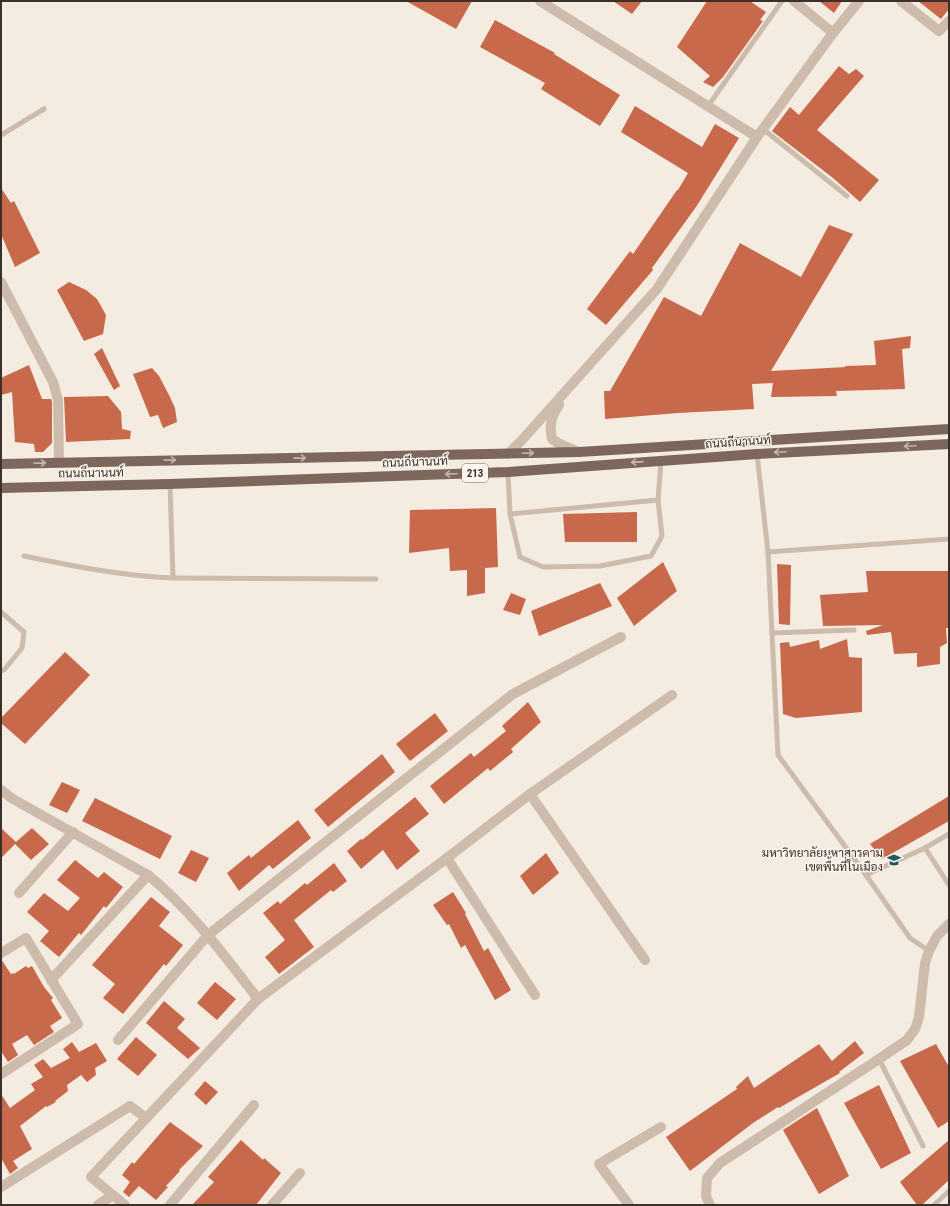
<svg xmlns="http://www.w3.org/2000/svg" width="950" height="1206" viewBox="0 0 950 1206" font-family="'Roboto Condensed',Sarabun,sans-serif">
  <rect width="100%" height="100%" fill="#f4ebe1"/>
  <g fill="#c8694b">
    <path d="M406,1H472L456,29Z"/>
    <path d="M613,1H642L632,14Z"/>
    <path d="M707,1H750L766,12L760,20L763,21L723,77L713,87L703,82L710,76L677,47Z"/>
    <path d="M819,1H842L834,13Z"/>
    <path d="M918,1H949V9L941,19Z"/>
    <path d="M495,20L555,53L554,54L620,95L600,126L541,89L545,83L480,47Z"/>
    <path d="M839,66L849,74L856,69L864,76L817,130L879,180L860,202L833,178L772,131L790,107L799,115Z"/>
    <path d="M635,106L702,147L715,124L739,138L696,207L652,268L653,270L606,325L587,309L630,251L633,254L677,190H678L688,173L621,132Z"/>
    <path d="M1,188L11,203L14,201L40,253L15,267L1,234Z"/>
    <path d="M829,225L853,234L771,371L846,367L845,366L876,365L874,341L911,336L910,348L902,349L905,389L836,391L837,396L771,397L773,383L752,384L754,409L678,413L605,419L604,391H610L664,297L701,316L740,243L801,277Z"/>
    <path d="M69,282L86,290L97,299L106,315L103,334L84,341L57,290Z"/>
    <path d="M102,348L120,386L114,390L94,354Z"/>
    <path d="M29,365L42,399H51L52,401V443L43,452H35L34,444L15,442L12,392L1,395V378Z"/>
    <path d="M152,368L159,376L169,395L175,408L177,422L163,428L158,415L150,417L133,374Z"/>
    <path d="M108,396L121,412L122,429L131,431L130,439L66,442L64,397Z"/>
    <path d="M496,508L498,567L485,568V593L467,596V570L450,571L449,548L409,553L410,510Z"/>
    <path d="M637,512V542H565L563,514Z"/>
    <path d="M663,562L677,591L634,626L617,598Z"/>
    <path d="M777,564L791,565L790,625L779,624Z"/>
    <path d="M866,571H949V628H946L947,643L940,647V664L917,667V653L894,654L891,632L867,635L866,631L883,625L823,626L820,595L868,592Z"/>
    <path d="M600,583L612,606L539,636L531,611Z"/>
    <path d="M511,593L526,599L520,615L503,610Z"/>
    <path d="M847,639L849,657L862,658V712L796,718L783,714L780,643L789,642L790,647L819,640L820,649Z"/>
    <path d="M65,652L90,675L25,744L1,723V718Z"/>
    <path d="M528,702L541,722L511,749L513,752L490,771L488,768L444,804L430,786L471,753L474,757L506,731L502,726Z"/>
    <path d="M435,713L448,731L410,761L396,744Z"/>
    <path d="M382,754L395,772L328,827L314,810Z"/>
    <path d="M62,782L80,790L67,813L49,805Z"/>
    <path d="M949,796V821L882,859L870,844Z"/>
    <path d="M415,797L429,814L405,833L420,851L397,870L383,850L361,869L347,851L361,839L362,840Z"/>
    <path d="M95,798L172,836L160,859L82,821Z"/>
    <path d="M298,820L311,838L273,869L269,865L239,891L227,873L249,855L251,858Z"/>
    <path d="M1,828L16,842L32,828L49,844L31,860L15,844L1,858Z"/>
    <path d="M191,850L209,858L196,882L178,873Z"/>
    <path d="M546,853L559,873L533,895L520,876Z"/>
    <path d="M75,860L98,878L104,872L123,887L106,908L104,906L81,935L79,933L59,957L40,941L49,931L27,912L44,893L68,911L80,898L57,880Z"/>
    <path d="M334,863L347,881L333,892L331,890L294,920L314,947L279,974L265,957L285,940L263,913L278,901L280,904L305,883L307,885Z"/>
    <path d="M453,892L466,913L465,914L484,951L488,948L511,990L495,1000L465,945L461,948L449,924L447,925L433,905Z"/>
    <path d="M151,897L170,912L159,926L183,945L166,966L164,964L123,1014L103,998L115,984L92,965Z"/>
    <path d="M1,959L11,974L13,973L14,974L26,966L28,968L32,966L44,987L53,998L51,1000L62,1018L50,1026L54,1032L34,1045L27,1035L12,1044L18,1055L8,1062L1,1051Z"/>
    <path d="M215,982L236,999L217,1020L197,1003Z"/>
    <path d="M164,1001L185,1019L177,1028L200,1048L188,1059L146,1023Z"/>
    <path d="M136,1037L157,1055L138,1076L117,1059Z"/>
    <path d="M855,1041L864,1053L839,1072L840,1073L779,1108L778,1107L753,1123L690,1171L666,1137L737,1089L736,1087L748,1076L754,1088L819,1044L832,1061Z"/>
    <path d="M72,1042L79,1052L96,1043L107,1061L95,1068L96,1075L87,1082L81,1075L67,1085L68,1091L55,1101L56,1102L47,1107L46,1106L20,1126L32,1149L13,1161L18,1168L10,1174L1,1158V1094L10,1108L35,1090L31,1084L43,1077L34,1065L43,1059L51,1068L70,1058L63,1049Z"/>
    <path d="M936,1044L949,1067V1121L938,1128L900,1061Z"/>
    <path d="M205,1081L218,1092L206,1105L194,1094Z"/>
    <path d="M879,1085L911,1153L881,1169L844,1103Z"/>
    <path d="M817,1108L849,1176L819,1194L783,1130Z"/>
    <path d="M170,1122L203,1146L179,1170L180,1171L166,1186L168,1187L156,1200L139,1186L129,1197L123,1192L130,1182L122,1175L132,1162L134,1164Z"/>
    <path d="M241,1140L263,1160L264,1158L281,1173L256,1205H192L214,1182L208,1177Z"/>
    <path d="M949,1140V1180L922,1205H917L900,1182Z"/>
  </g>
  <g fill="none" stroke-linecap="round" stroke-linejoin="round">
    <g stroke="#cdbbac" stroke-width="5">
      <path d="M708,106L782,1"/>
      <path d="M763,129L847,196"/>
      <path d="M1,135L44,109"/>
      <path d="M757,454L768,552L778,755L866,875L910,938L929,951"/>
      <path d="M508,472L510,514L520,557L543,567L600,566L651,556L662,536L658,500L661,461"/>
      <path d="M510,514L658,500"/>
      <path d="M768,552L949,539"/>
      <path d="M24,556C73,566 122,576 173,578L170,484"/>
      <path d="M173,578L376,579"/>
      <path d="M1,612L24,632L22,648L4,670L1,671"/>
      <path d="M772,633L854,630"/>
      <path d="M925,848L949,834"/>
      <path d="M866,875L925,848L949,885"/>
      <path d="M879,1059L923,1146"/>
      <path d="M934,1205L949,1191"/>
    </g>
    <g stroke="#cdbbac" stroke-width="10">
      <path d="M540,1L757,137"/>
      <path d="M901,1L939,31L949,21"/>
      <path d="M833,33L859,1"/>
      <path d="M1,282L53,382L58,400L59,462"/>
      <path d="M559,405C551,417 549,425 552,439L558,443L579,452"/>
      <path d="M508,454L522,440L657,289L757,137L833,33L794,1"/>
      <path d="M1,790L13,799L148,875C191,910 224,955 258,999"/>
      <path d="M530,794L672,695"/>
      <path d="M447,858L535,995"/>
      <path d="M19,893L73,832"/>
      <path d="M1,953L26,938L78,1024L1,1074"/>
      <path d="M51,980L148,875"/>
      <path d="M118,1040L208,935L513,694L621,637"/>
      <path d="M1,1187L130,1106L146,1118"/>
      <path d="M98,1205L113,1195"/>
      <path d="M125,1205L91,1177L258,999L447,858L530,794L645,960"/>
      <path d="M170,1205L254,1105"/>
      <path d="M272,1205L300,1173"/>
      <path d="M629,1205L599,1164L661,1127"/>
      <path d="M710,1205L706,1196L707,1178L720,1163L879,1059L907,1040L915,1029L919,1017L925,963L929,951L937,936L949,924"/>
    </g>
    <g stroke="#7d675c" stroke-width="10">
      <path d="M1,464L579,452L949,429"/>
      <path d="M1,488L170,484L508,472L757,454L949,444"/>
    </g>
  </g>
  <defs><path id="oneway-shaft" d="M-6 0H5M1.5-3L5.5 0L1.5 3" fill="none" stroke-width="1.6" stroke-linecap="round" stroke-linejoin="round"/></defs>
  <g stroke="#c2b5ac">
    <use href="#oneway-shaft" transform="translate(910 446) rotate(177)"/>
    <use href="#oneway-shaft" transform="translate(780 452) rotate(177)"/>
    <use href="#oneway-shaft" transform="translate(528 453) rotate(-2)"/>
    <use href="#oneway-shaft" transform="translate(300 458) rotate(-1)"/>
    <use href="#oneway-shaft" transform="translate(170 460) rotate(-1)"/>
    <use href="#oneway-shaft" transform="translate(637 462) rotate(176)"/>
    <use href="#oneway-shaft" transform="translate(40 463) rotate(-1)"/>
    <use href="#oneway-shaft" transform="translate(451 474) rotate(178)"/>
  </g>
  <defs>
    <symbol id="university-bare" viewBox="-9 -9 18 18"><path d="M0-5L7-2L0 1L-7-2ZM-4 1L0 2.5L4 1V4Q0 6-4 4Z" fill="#1f5a5e" stroke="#fbf5ee" stroke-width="2.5" paint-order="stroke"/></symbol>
  </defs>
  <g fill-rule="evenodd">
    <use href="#university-bare" x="884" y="850" width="20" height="20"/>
  </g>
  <g text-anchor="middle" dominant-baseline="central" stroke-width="3" stroke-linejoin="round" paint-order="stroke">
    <rect fill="#fbf5ee" stroke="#756b66" stroke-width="1" x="462" y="464" width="26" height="18" rx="3"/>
    <g font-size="11" font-weight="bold" fill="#3b302b">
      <text x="475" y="473">213</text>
    </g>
    <g font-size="12" fill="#3b302b" stroke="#fbf5ee">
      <text transform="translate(738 442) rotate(-4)">ถนนถีนานนท์</text>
      <text transform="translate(415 462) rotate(-2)">ถนนถีนานนท์</text>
      <text transform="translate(91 473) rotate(-1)">ถนนถีนานนท์</text>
    </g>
    <g font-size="12" fill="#3b302b" stroke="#fbf5ee" text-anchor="end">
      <text x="883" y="853">มหาวิทยาลัยมหาสารคาม<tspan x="883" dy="14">เขตพื้นที่ในเมือง</tspan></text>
    </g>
  </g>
  <rect width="950" height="1206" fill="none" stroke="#3b302b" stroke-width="4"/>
</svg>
